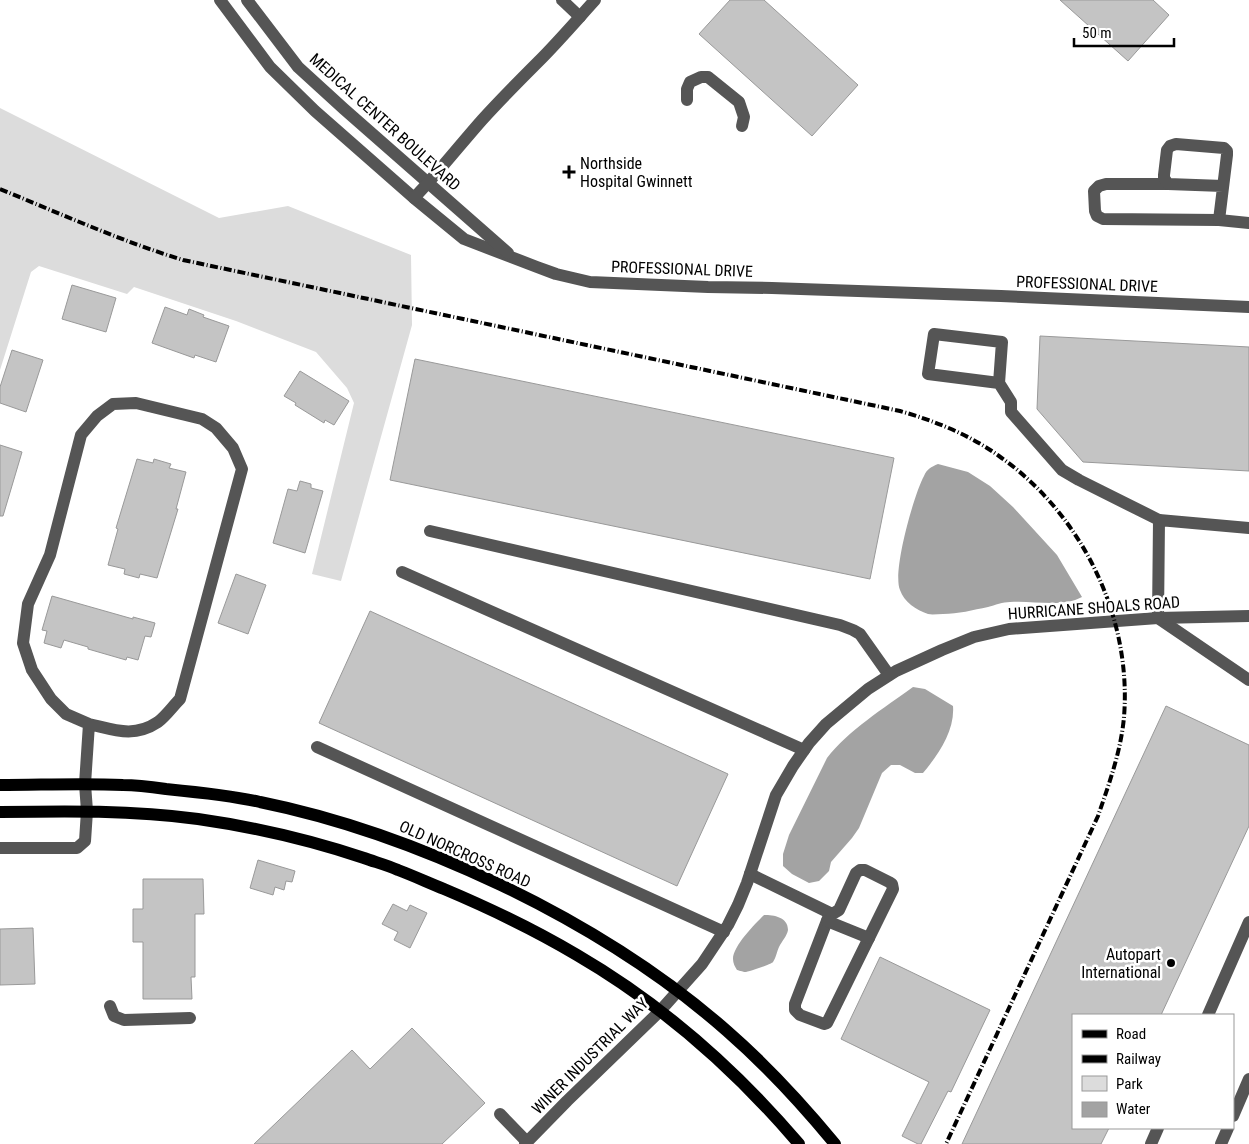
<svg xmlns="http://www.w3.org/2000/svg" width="1249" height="1144" viewBox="0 0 1249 1144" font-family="'Roboto Condensed',sans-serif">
  <rect width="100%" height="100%" fill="#fff"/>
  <path fill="#dcdcdc" d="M0,108L219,218L288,206L411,255L412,325L341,581L312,574L354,403L347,388L316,352L236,321L134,287L127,294L39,266L31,272L0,370Z"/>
  <g fill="#a3a3a3">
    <path d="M938,464L968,472L990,486L1013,507L1057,555L1082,597C1062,608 1032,600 1010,602C1003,602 995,605 988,607C973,610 958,614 943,614C938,614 932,615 928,614C916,610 904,602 900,590C892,572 914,494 924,476C927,469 931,467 938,464Z"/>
    <path d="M913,687L925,689L953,706C955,731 938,755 923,773H915L900,765H891L882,773L859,828L852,838L831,862L829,871L819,881L809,883L792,874L783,866V854L789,835L827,758C849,730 884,708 913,687Z"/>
    <path d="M764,915C774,915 788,917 788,930C787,936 782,941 779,947C777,951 776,958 773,962C772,964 748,972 745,972C744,972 737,970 737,970C735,967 733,963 733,959C733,946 755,924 764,915Z"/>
  </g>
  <g fill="#c4c4c4" stroke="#999">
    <path d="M730,0H764L858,85L812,136L699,34Z"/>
    <path d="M1060,0H1153L1169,15L1128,61Z"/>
    <path d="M72,285L116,298L106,332L62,319Z"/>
    <path d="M165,307L187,315L189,309L204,315L203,317L229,326L216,362L195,355L194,358L152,343Z"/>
    <path d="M1040,336L1249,347V471L1083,462L1037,409Z"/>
    <path d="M12,350L43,360L26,412L0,403V387Z"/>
    <path d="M415,359L894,458L870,579L390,480Z"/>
    <path d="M300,371L349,401L334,425L325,420L324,423L295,405L296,403L284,396Z"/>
    <path d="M0,445L22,452L3,516H0Z"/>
    <path d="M137,459L153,463L154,459L171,464L169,468L186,472L176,509H178L157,578L140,574L139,578L124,574L125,569L108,565L118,529L116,528Z"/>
    <path d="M300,481L311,484V488L323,491L305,553L273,543L288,489L297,491Z"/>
    <path d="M236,574L266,585L248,634L218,623Z"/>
    <path d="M52,596L133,619V617L155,623L151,637L145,636L138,660L127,657L126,660L88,649V647L64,640L61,648L44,643L47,631L42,630Z"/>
    <path d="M370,611L728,774L677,886L319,723Z"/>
    <path d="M1166,706L1249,745V826L1161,1015H1073V1128H1109L1101,1144H962Z"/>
    <path d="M258,860L295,871L292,882L286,881L284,890L275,887L273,895L250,888Z"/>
    <path d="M143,879H203L204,914H195V977H191L192,999H143V942H133V909H143Z"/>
    <path d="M393,904L407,911L410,905L427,913L410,948L394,940L398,932L382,924Z"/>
    <path d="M33,928L35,984L0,985V929Z"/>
    <path d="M880,957L990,1010L951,1092L948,1091L921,1144H918L902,1136L929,1082L841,1039Z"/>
    <path d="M412,1028L485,1103L442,1144H254L352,1050L370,1069Z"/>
  </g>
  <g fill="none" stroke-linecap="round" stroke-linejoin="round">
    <g stroke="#555" stroke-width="12">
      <path d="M220,0L270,67L315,111L414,198L464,239L537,267L556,274L590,282L708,287L772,288L1001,296L1249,307"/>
      <path d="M247,0L298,67L344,109L508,253"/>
      <path d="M562,0L580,17"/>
      <path d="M687,100V89L690,82L701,77H708L739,102L744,117L742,126"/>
      <path d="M1168,184H1106L1099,186L1094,191L1095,211L1097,216L1103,219L1219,220L1249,223"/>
      <path d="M414,198C438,173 459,146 482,120C500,100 519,81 538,62C558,42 576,21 595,0"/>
      <path d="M1219,220L1227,155V151L1224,148L1176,144L1170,146L1167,150L1164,175V178L1168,184L1223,186"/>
      <path d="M999,383L1002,342L934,334L928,374L999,383L1011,402V412L1062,470L1079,480L1159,520"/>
      <path d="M430,531L840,625L853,630L860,634L889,675"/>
      <path d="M402,572L804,750"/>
      <path d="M1158,618L1159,520L1249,528"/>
      <path d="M1158,618L1249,680"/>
      <path d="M317,747L724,932"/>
      <path d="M0,848H77L85,841L87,811L85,784L89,724C115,730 134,738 158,722C166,716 173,706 180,699L242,469L233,448L216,428L202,419L136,403L113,404L97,416L81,435L50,555L28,604L23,643L32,670L51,699L66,714L89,724"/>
      <path d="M750,874L830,913H834L839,910L856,873L860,870H865L889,882L892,884L893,889L831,1015L827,1023L824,1024L800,1015L795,1010V1004L830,913"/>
      <path d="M827,921L869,938"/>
      <path d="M110,1006L114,1016L124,1020L190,1018"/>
      <path d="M1208,1015L1249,922"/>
      <path d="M500,1114L527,1142"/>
      <path d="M1233,1116L1249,1079"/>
      <path d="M525,1144L567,1101L660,1011L702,964L728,925L738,905L747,883L776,795L793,766L809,743L826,724L868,689L896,671L942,650L974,637L1009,629L1158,618L1249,616"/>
      <path d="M1151,1144L1158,1128"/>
      <path d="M1221,1144L1228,1128"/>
    </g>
    <g stroke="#000" stroke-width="12">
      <path d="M0,785C41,785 82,783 123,785C137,785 152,787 166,789C197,792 229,795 260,802C344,819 423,848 501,885C582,924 659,971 727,1031C766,1065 802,1104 835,1144"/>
      <path d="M0,812C66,811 132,810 198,819C254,827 310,840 364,858C375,862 387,865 398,870C414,876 429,883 444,889C489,908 535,930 577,955C661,1004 736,1070 799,1144"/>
    </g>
    <path stroke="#000" stroke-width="4" stroke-dasharray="8 2.5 1 2.5" stroke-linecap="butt" d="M0,189C61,214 121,241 183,260L900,411C935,421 970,435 999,456C1082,514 1132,617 1124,717C1121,751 1109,784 1098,816L946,1144"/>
  </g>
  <g fill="#000" stroke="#fff" stroke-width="2">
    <path d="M566.5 164.5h5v5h5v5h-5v5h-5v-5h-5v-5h5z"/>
    <circle cx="1171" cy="963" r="5"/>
  </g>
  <g text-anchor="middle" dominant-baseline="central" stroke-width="5" stroke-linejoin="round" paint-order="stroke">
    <g font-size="16" fill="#000" stroke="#fff">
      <text transform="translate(385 122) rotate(42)">MEDICAL CENTER BOULEVARD</text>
      <text transform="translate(682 269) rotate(2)">PROFESSIONAL DRIVE</text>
      <text transform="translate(1087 284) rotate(2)">PROFESSIONAL DRIVE</text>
      <text transform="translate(1094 608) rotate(-4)">HURRICANE SHOALS ROAD</text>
      <text transform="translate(465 854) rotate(24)">OLD NORCROSS ROAD</text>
      <text transform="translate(590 1056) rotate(-45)">WINER INDUSTRIAL WAY</text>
    </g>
    <g font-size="16" fill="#000" stroke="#fff" text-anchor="start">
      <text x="580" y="163">Northside<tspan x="580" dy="18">Hospital Gwinnett</tspan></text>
      <text x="1161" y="954" text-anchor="end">Autopart<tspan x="1161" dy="18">International</tspan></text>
    </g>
  </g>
  <rect x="1072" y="1014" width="162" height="115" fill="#ffffff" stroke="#999999"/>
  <rect x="1082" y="1030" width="25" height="8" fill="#000000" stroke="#999999"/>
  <text x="1116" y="1039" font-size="15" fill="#000000">Road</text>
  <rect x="1082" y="1055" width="25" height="8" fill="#000000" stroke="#999999"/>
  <text x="1116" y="1064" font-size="15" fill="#000000">Railway</text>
  <rect x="1082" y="1076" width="25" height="15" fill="#dcdcdc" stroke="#999999"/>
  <text x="1116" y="1089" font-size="15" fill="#000000">Park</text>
  <rect x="1082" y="1102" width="25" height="15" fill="#a3a3a3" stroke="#999999"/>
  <text x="1116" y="1114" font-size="15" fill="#000000">Water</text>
  <path d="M1074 38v8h100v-8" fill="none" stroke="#000000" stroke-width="2.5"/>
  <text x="1082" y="38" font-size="15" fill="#000000" stroke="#ffffff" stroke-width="4" paint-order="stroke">50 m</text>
</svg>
